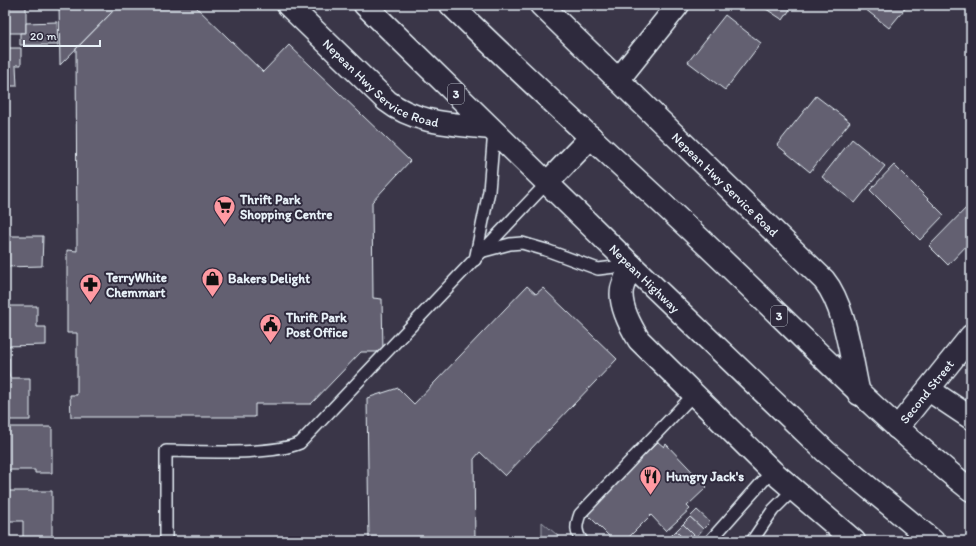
<svg xmlns="http://www.w3.org/2000/svg" width="976" height="546" viewBox="0 0 976 546" font-family="Itim,sans-serif">
  <rect width="100%" height="100%" fill="#3a3648"/>
  <filter id="ink" filterUnits="userSpaceOnUse"><feTurbulence type="fractalNoise" baseFrequency=".025" numOctaves="2"/><feDisplacementMap in="SourceGraphic" scale="8" xChannelSelector="R" yChannelSelector="G"/><feConvolveMatrix kernelMatrix="1 2 1 2 8 2 1 2 1" color-interpolation-filters="sRGB"/></filter>
  <g filter="url(#ink)">
    <path fill="#504e5f" stroke="#9ca0ac" d="M542,522L564,541H542Z"/>
    <g fill="#636171" stroke="#e8f1f8">
      <rect x="5" y="5" width="21" height="28"/>
      <path d="M59,5H119L60,65Z"/>
      <path d="M119,5H194L263,72L289,45L410,161L372,202L373,298L382,299L383,352H361L311,404H255V417H71L70,395H77V333H67V250L77,251L76,49Z"/>
      <path d="M760,5H793L783,20Z"/>
      <path d="M860,5H908L889,28Z"/>
      <path d="M725,15L761,43L725,90L688,62Z"/>
      <path d="M57,22L58,45H20V33H26V23Z"/>
      <path d="M5,48H21V65H16L17,86H5Z"/>
      <path d="M816,96L850,122L810,172L777,145Z"/>
      <path d="M852,139L885,166L855,203L822,177Z"/>
      <rect x="5" y="145" width="2" height="19"/>
      <path d="M894,165L944,215L920,240L870,190Z"/>
      <path d="M971,203V241L948,265L929,246Z"/>
      <path d="M5,236H43L42,266L5,267Z"/>
      <path d="M527,286L536,294L543,288L617,359L505,476L480,452L474,459L475,541H369L367,398L398,388L414,404Z"/>
      <path d="M5,306H37V327H46V345L5,346Z"/>
      <path d="M9,358V372H5V359Z"/>
      <path d="M5,372H9L10,378H30V420H5Z"/>
      <path d="M5,427H52V473H35V470H5Z"/>
      <path d="M658,442L664,447L666,444L707,487L687,506L690,509L666,531L651,515L625,541H614L586,513Z"/>
      <rect x="5" y="490" width="4" height="24"/>
      <path d="M9,491H52V538H23V521H9Z"/>
      <path d="M697,510L710,522L703,529L690,517Z"/>
      <path d="M690,517L703,529L696,537L683,524Z"/>
      <path d="M683,524L696,537L692,541H686L676,531Z"/>
      <path d="M676,531L686,541H672L669,538Z"/>
      <path d="M25,538H49L50,541H25Z"/>
    </g>
    <g fill="none" stroke-linecap="round" stroke-linejoin="round">
      <defs>
        <g id="service">
          <path d="M484,251L510,244L522,243L546,250L598,269L631,265"/>
          <path d="M475,260L489,191L494,131"/>
          <path d="M166,541V451C201,451 270,456 300,443L547,183"/>
          <path d="M582,541C575,532 576,525 580,514L693,395"/>
          <path d="M710,541L772,471"/>
          <path d="M752,541L773,510L793,490"/>
        </g>
        <g id="minor">
          <path id="s1" d="M288,5L387,101C416,124 455,124 490,128"/>
          <path id="s2" d="M541,5L824,280C846,307 851,360 859,394"/>
          <path d="M618,80L678,5"/>
          <path d="M631,265C628,273 624,281 622,289C619,305 631,327 639,340L772,471L854,541"/>
          <path d="M929,390L971,418"/>
          <path id="s3" d="M897,428L971,336"/>
        </g>
        <g id="trunk">
          <path id="s4" d="M365,5L631,265L826,452L933,541"/>
          <path d="M451,5C537,90 629,171 717,255C800,334 880,418 971,490"/>
          <path d="M547,183L591,137"/>
        </g>
      </defs>
      <use href="#service" stroke="#e8f1f8" stroke-width="14"/>
      <use href="#minor" stroke="#e8f1f8" stroke-width="25"/>
      <use href="#trunk" stroke="#e8f1f8" stroke-width="25"/>
      <use href="#service" stroke="#2f2a3d" stroke-width="11"/>
      <use href="#minor" stroke="#2f2a3d" stroke-width="22"/>
      <use href="#trunk" stroke="#2f2a3d" stroke-width="22"/>
    </g>
  </g>
  <defs>
    <symbol id="supermarket-pin" viewBox="-11 -11 22 30"><path d="M0 17L-7.5 6A9.5 9.5 0 1 1 7.5 6Z" fill="#ff9aa2" stroke="#2f2a3d"/><path d="M-6-5.5h2.5l.6 2H6L4.5 2H-2.5L-4.4-4H-6ZM-1.5 3.2a1.3 1.3 0 1 0 .1 0ZM3 3.2a1.3 1.3 0 1 0 .1 0Z" fill="#111"/></symbol>
    <symbol id="shop-pin" viewBox="-11 -11 22 30"><path d="M0 17L-7.5 6A9.5 9.5 0 1 1 7.5 6Z" fill="#ff9aa2" stroke="#2f2a3d"/><path d="M-5-2.5h2.3a2.7 3.5 0 0 1 5.4 0H5L5.5 6h-11ZM-1.5-2.5h3a1.5 2.3 0 0 0-3 0Z" fill="#111"/></symbol>
    <symbol id="pharmacy-pin" viewBox="-11 -11 22 30"><path d="M0 17L-7.5 6A9.5 9.5 0 1 1 7.5 6Z" fill="#ff9aa2" stroke="#2f2a3d"/><path d="M-2-6h4v4h4v4h-4v4h-4v-4h-4v-4h4Z" fill="#111"/></symbol>
    <symbol id="civic-pin" viewBox="-11 -11 22 30"><path d="M0 17L-7.5 6A9.5 9.5 0 1 1 7.5 6Z" fill="#ff9aa2" stroke="#2f2a3d"/><path d="M-.6-6.5H3V-4.5H.6V-3L4-1V1h2V6H-6V1h2V-1L-.6-3ZM-1.2 2.5V6h2.4V2.5Z" fill="#111"/></symbol>
    <symbol id="restaurant-pin" viewBox="-11 -11 22 30"><path d="M0 17L-7.5 6A9.5 9.5 0 1 1 7.5 6Z" fill="#ff9aa2" stroke="#2f2a3d"/><path d="M-5-6h1v4h1v-4h1v4h1v-4h1v5L-1.5 .5V6h-2V.5L-5-1ZM5-6V6H3V1.5H1.5Q1.5-4 5-6Z" fill="#111"/></symbol>
  </defs>
  <g fill-rule="evenodd">
    <use href="#supermarket-pin" x="212" y="194" width="25" height="34"/>
    <use href="#shop-pin" x="200" y="266" width="25" height="34"/>
    <use href="#pharmacy-pin" x="78" y="272" width="25" height="34"/>
    <use href="#civic-pin" x="258" y="312" width="25" height="34"/>
    <use href="#restaurant-pin" x="638" y="464" width="25" height="34"/>
  </g>
  <g text-anchor="middle" dominant-baseline="central" stroke-width="4" stroke-linejoin="round" paint-order="stroke">
    <g fill="#2f2a3d" stroke="#b0b5c0" stroke-width="1">
      <rect x="448" y="84" width="16" height="20" rx="3"/>
      <rect x="771" y="306" width="16" height="20" rx="3"/>
    </g>
    <g font-size="12" font-weight="bold" fill="#e8f1f8">
      <text x="456" y="94">3</text>
      <text x="779" y="316">3</text>
    </g>
    <g font-size="13" fill="#e8f1f8" stroke="#2f2a3d">
      <text stroke="none"><textPath href="#s1" startOffset="123">Nepean Hwy Service Road</textPath></text>
      <text stroke="none"><textPath href="#s2" startOffset="257">Nepean Hwy Service Road</textPath></text>
      <text stroke="none"><textPath href="#s4" startOffset="391">Nepean Highway</textPath></text>
      <text stroke="none"><textPath href="#s3" startOffset="47">Second Street</textPath></text>
    </g>
    <g font-size="13" font-weight="bold" fill="#e8f1f8" stroke="#2f2a3d" text-anchor="start">
      <text x="240" y="199">Thrift Park<tspan x="240" dy="15">Shopping Centre</tspan></text>
      <text x="106" y="277">TerryWhite<tspan x="106" dy="15">Chemmart</tspan></text>
      <text x="228" y="278">Bakers Delight</text>
      <text x="286" y="317">Thrift Park<tspan x="286" dy="15">Post Office</tspan></text>
      <text x="666" y="476">Hungry Jack's</text>
    </g>
  </g>
  <rect width="976" height="546" fill="none" stroke="#2f2a3d" stroke-width="20"/>
  <rect x="10" y="10" width="956" height="526" fill="none" stroke="#e8f1f8" stroke-width="1.5" filter="url(#ink)"/>
  <path d="M24 40v6h76v-6" fill="none" stroke="#e8f1f8" stroke-width="2"/>
  <text x="30" y="40" font-size="12" fill="#e8f1f8" stroke="#2f2a3d" stroke-width="3" paint-order="stroke">20 m</text>
</svg>
